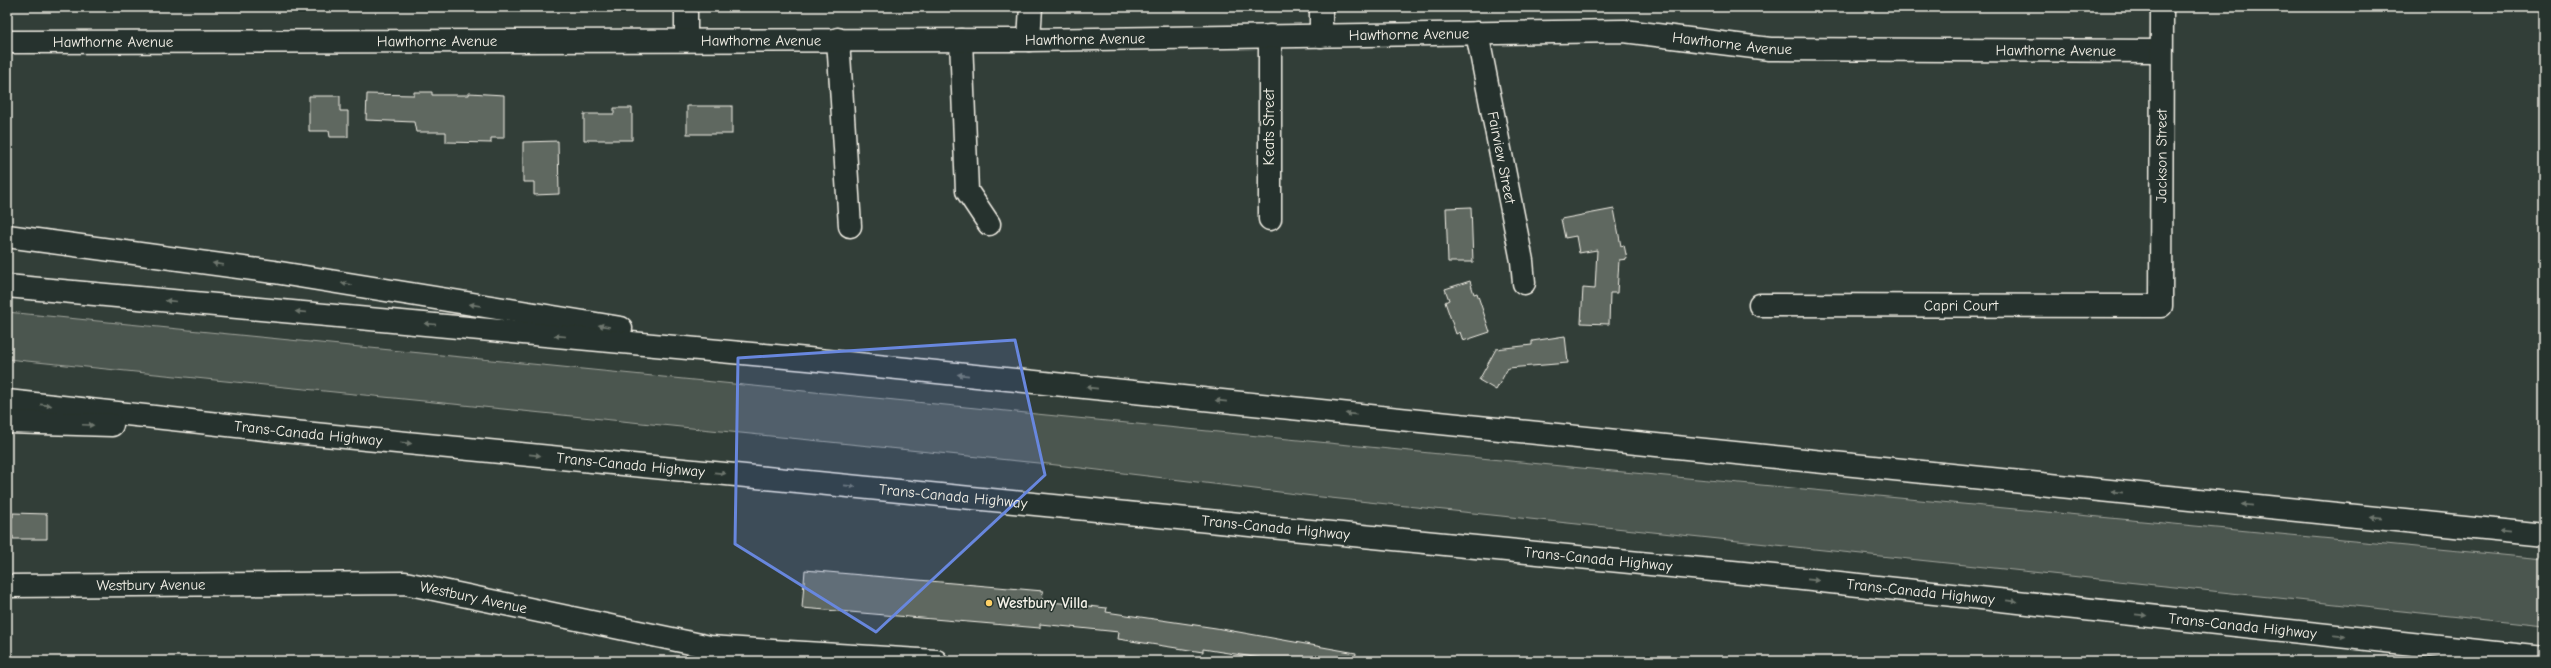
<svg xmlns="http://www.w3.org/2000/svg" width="2551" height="668" viewBox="0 0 2551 668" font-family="'Comic Neue',sans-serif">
  <rect width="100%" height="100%" fill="#323e38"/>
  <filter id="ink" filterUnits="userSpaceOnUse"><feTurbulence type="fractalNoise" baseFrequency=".025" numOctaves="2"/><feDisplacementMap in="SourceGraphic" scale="8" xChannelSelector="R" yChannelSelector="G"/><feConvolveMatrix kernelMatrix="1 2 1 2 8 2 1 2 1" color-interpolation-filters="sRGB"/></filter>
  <g filter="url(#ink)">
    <path fill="#4c564f" stroke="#a0a49c" d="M7,312L1581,468L2544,559V626L1321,497L1048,464L7,359Z"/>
    <g fill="#5f6861" stroke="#f4f1e8">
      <path d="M414,92H432V95H469V93L504,95V138H491V143L446,142V132H416L414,122L366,120L367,94L414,95Z"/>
      <path d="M309,96H340V111H348V137H330L329,131H309Z"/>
      <rect x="687" y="106" width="45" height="28"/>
      <path d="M614,108H632V140H584V114H614Z"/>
      <path d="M558,141L559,194L534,195V182H523V142Z"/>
      <path d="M1471,207L1473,262H1448L1446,208Z"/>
      <path d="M1614,209L1621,246L1624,245L1627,259L1619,260L1617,293H1610L1609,324L1581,323L1583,288L1595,289L1597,250L1579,253L1576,236L1565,238L1561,219Z"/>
      <path d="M1470,281L1474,294L1477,293L1490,332L1463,341L1460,332L1456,334L1445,302L1449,300L1445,289Z"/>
      <path d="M1565,336L1568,363L1508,368L1496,390L1479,380L1496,349L1532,345V341Z"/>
      <path d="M13,513L47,514V539H13V536H7V516L13,517Z"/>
      <path d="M805,570L1043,591L1042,601L1107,608L1106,612L1216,628L1356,653L1355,661H1260V658L1203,649V652L1118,639L1119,632L1040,624V628L802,608Z"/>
    </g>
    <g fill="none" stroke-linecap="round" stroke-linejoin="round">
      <defs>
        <g id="minor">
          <path id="s1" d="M1477,33L1522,261L1524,283"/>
          <path d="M1270,36V219"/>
          <path d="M1321,36V7"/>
          <path d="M686,39V7"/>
          <path d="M838,39L850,226"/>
          <path d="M961,40L967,191L989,224"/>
          <path d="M1029,40L1031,7"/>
          <path id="s2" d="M7,42L1029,40L1624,31L1770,49L2161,51"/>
          <path id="s3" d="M1760,305L2161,306L2162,7"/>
          <path id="s4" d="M7,586L405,583L710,647L936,661"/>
        </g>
        <g id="highway">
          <path d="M7,236L274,272L621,328"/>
          <path d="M7,286L808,359L2544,535"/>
          <path id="s5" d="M7,401L283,431L1774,576L2544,658"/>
          <path d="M7,422L112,425"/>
        </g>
      </defs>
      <use href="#minor" stroke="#f4f1e8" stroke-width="25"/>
      <use href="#highway" stroke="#f4f1e8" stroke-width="25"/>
      <use href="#minor" stroke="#26332d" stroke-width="22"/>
      <use href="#highway" stroke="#26332d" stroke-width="22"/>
    </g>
    <defs><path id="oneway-solid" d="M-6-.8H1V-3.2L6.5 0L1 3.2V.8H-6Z"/></defs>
    <g fill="#6e766e">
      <use href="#oneway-solid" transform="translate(218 264) rotate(-172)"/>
      <use href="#oneway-solid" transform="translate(347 284) rotate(-171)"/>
      <use href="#oneway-solid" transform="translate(171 301) rotate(-175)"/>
      <use href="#oneway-solid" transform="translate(475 305) rotate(-171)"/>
      <use href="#oneway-solid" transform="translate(301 312) rotate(-175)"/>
      <use href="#oneway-solid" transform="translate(430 324) rotate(-175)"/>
      <use href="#oneway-solid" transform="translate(604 326) rotate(-171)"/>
      <use href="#oneway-solid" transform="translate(560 336) rotate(-175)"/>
      <use href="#oneway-solid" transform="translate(963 375) rotate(-174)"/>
      <use href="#oneway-solid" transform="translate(1092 388) rotate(-174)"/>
      <use href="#oneway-solid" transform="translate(1221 401) rotate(-174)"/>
      <use href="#oneway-solid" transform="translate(46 405) rotate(6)"/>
      <use href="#oneway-solid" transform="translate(1351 414) rotate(-174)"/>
      <use href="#oneway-solid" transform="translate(88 425) rotate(2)"/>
      <use href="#oneway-solid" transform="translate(406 443) rotate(6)"/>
      <use href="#oneway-solid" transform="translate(535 455) rotate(6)"/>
      <use href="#oneway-solid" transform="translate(720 473) rotate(6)"/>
      <use href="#oneway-solid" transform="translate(850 486) rotate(6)"/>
      <use href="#oneway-solid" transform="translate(2117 492) rotate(-174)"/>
      <use href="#oneway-solid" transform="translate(2247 505) rotate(-174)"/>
      <use href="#oneway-solid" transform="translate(2376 518) rotate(-174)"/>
      <use href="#oneway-solid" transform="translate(2505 531) rotate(-174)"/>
      <use href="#oneway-solid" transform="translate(1813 580) rotate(6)"/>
      <use href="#oneway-solid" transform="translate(2012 601) rotate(6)"/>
      <use href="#oneway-solid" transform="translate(2141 615) rotate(6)"/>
      <use href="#oneway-solid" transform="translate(2340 636) rotate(6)"/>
    </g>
  </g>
  <path fill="#6887de" fill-opacity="0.2" stroke="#6887de" stroke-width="3" stroke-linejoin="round" d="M1015,340L1045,475L876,632L735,544L738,358Z"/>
  <circle fill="#ffd166" stroke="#26332d" stroke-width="1.5" cx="989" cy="603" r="4"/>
  <g text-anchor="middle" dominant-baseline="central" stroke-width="3" stroke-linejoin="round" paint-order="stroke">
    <g font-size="15" fill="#f4f1e8" stroke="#26332d">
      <text stroke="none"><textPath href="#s2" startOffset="1402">Hawthorne Avenue</textPath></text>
      <text stroke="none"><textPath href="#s2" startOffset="754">Hawthorne Avenue</textPath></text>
      <text stroke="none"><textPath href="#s2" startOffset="1078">Hawthorne Avenue</textPath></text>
      <text stroke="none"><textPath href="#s2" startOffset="430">Hawthorne Avenue</textPath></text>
      <text stroke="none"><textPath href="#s2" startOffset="106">Hawthorne Avenue</textPath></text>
      <text stroke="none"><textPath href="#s2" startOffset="1726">Hawthorne Avenue</textPath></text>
      <text stroke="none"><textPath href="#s2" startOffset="2050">Hawthorne Avenue</textPath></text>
      <text transform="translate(1269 127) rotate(-90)">Keats Street</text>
      <text stroke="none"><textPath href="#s3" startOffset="551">Jackson Street</textPath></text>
      <text stroke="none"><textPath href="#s1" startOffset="127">Fairview Street</textPath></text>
      <text stroke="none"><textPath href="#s3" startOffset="201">Capri Court</textPath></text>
      <text stroke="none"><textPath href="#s5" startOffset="303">Trans-Canada Highway</textPath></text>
      <text stroke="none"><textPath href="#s5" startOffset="627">Trans-Canada Highway</textPath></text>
      <text stroke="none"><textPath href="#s5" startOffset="951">Trans-Canada Highway</textPath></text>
      <text stroke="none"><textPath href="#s5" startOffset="1275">Trans-Canada Highway</textPath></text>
      <text stroke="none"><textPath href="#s5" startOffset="1599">Trans-Canada Highway</textPath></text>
      <text stroke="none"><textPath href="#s4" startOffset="144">Westbury Avenue</textPath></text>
      <text stroke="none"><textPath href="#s5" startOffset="1923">Trans-Canada Highway</textPath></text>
      <text stroke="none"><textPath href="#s4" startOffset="468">Westbury Avenue</textPath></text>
      <text stroke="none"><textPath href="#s5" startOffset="2247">Trans-Canada Highway</textPath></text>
    </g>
    <g font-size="15" font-weight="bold" fill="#f4f1e8" stroke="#26332d" text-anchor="start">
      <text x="997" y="603">Westbury Villa</text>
    </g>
  </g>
  <rect width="2551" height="668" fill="none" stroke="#26332d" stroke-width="24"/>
  <rect x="12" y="12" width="2527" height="644" fill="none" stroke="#f4f1e8" stroke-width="1.5" filter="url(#ink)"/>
</svg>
